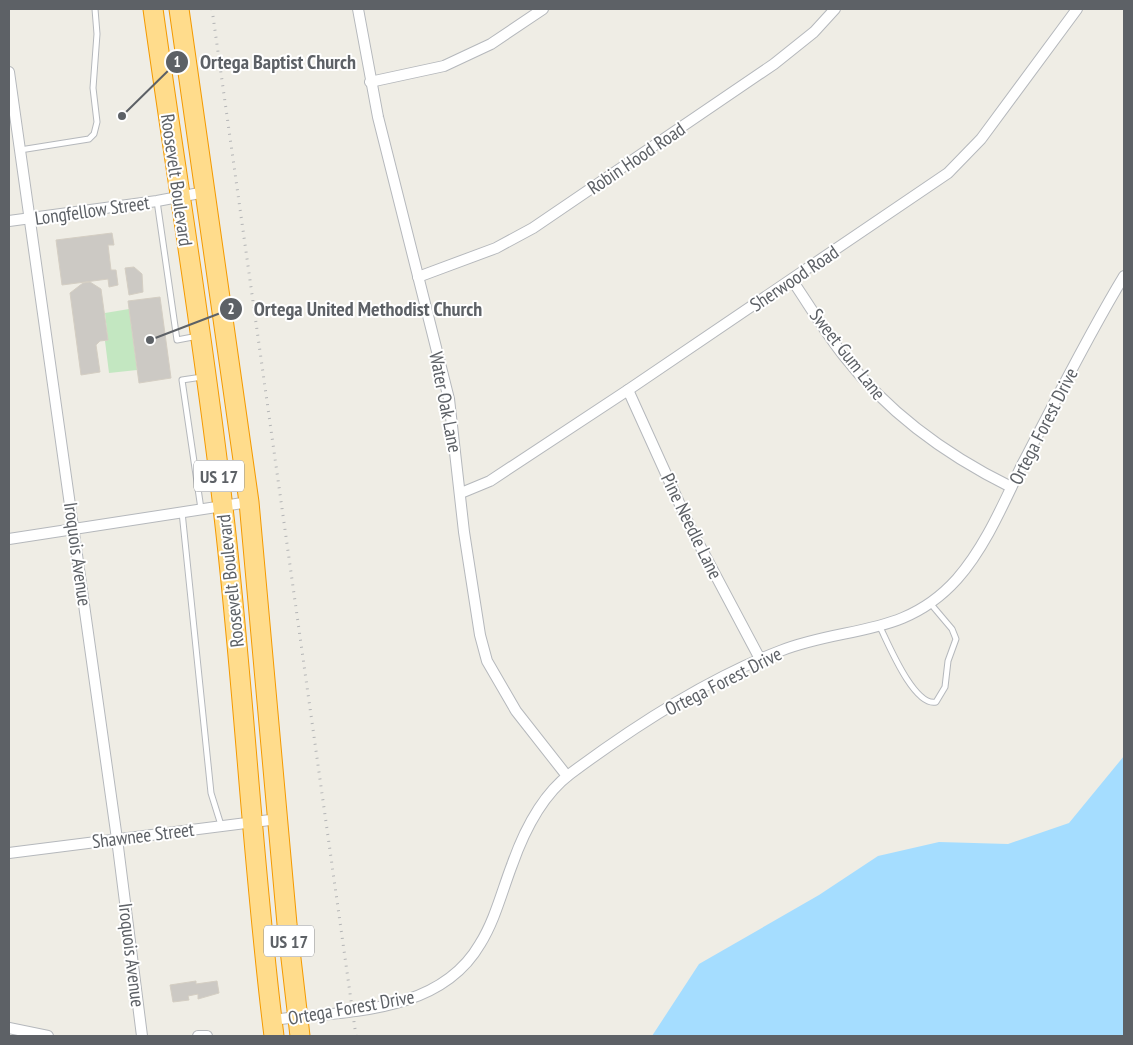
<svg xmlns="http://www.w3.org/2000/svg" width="1133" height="1045" viewBox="0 0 1133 1045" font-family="'PT Sans Narrow',sans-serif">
  <rect width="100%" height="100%" fill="#efede5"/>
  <path fill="#c3e7c1" d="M129,309L137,370L109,373L105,341L108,340L105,313Z"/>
  <path fill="#a5ddff" d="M1124,756V1036H652L699,964L819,895L878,856L939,842L1008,844L1069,823Z"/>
  <g fill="#ccc9c4" stroke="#d4cec3">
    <path d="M112,233L114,245H108L111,270H116L118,285L109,287L108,279L62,285L56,240Z"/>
    <path d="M134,267L142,274L143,292L129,295L125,268Z"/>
    <path d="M90,282L101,289L108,340L100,341L96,345L100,372L81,375L70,293L83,283Z"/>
    <path d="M160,297L171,378L139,383L128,301Z"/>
    <path d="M196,981V984L217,981L219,993L198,999V994L188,996L189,1000L173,1002L170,985Z"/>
  </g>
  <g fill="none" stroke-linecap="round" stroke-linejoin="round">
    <defs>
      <g id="lane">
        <path d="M20,150L89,139L94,134L97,122L93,88L97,34L95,9"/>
        <path d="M157,201L177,340L198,336"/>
        <path d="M201,509L182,380L202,377"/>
        <path d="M182,512L211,793L221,825"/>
        <path d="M880,627C888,643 914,707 936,702L945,687L948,661L956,639L952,629L930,603"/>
      </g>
      <g id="street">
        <path d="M358,9L378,117L449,399L464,532L480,635L487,661L516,711L567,776"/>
        <path d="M9,72L117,839L142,1036"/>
        <path d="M370,82L444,66L491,44L543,9"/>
        <path d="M9,221L157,201L205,192"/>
        <path d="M418,277L496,248L533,228L774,64L814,32L835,9"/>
        <path d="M792,280C809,305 825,332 844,356C889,414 946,455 1011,487"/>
        <path d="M628,390L691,529L760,659"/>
        <path d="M461,493L490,481L628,390L948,173L981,139L1077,9"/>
        <path d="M9,539L249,502"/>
        <path d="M9,853L278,819"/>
        <path d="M272,1020C344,1011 439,1015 480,944C495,920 502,891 512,865C524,831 541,796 570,774C633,727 707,679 780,651C846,625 904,638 957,579C986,546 1004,502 1023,463C1056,400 1087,337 1124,276"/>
        <path d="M9,1028L48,1036"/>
        <path d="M198,1036H207"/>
      </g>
      <g id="highway">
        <path d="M153,9C176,175 204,341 223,508C244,684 252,861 274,1036"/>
        <path d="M179,9L249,502L287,924L300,1036"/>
      </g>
    </defs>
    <use href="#lane" stroke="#b5b8bc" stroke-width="7"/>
    <use href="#street" stroke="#b5b8bc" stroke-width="12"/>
    <use href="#highway" stroke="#f49a00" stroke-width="21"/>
    <use href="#lane" stroke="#fff" stroke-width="5"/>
    <use href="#street" stroke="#fff" stroke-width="10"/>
    <use href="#highway" stroke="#ffdc8c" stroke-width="19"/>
    <path stroke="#b4b5b6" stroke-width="3" stroke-dasharray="1 6" stroke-linecap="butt" d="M212,9L356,1036"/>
  </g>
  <g text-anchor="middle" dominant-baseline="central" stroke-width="4" stroke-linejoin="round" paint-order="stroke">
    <g fill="#fff" stroke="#8e9094" stroke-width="1">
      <rect x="194" y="460.5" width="50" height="31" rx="4"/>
      <rect x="264" y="925.5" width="50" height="31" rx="4"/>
    </g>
    <g font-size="18" font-weight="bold" fill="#5d6166">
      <text x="219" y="476">US 17</text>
      <text x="289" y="941">US 17</text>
    </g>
    <g font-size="19" fill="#5d6166" stroke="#fff">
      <text transform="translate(636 158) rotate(-34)">Robin Hood Road</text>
      <text transform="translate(177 180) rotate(82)">Roosevelt Boulevard</text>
      <text transform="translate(92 210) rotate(-8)">Longfellow Street</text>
      <text transform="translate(794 278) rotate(-34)">Sherwood Road</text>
      <text transform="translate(848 354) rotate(52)">Sweet Gum Lane</text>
      <text transform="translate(446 402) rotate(79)">Water Oak Lane</text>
      <text transform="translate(1043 426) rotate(-63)">Ortega Forest Drive</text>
      <text transform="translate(692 526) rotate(64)">Pine Needle Lane</text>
      <text transform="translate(78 554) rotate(82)">Iroquois Avenue</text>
      <text transform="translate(230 581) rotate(-96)">Roosevelt Boulevard</text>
      <text transform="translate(723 681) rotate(-27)">Ortega Forest Drive</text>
      <text transform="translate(143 835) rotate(-7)">Shawnee Street</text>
      <text transform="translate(132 955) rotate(83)">Iroquois Avenue</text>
      <text transform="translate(351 1007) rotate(-10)">Ortega Forest Drive</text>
    </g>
  </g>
  <path fill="none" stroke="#5d6166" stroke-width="2" d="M122 116L177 62M150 340L231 309"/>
  <g fill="#5d6166" stroke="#fff" stroke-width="2">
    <circle cx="122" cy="116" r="5"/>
    <circle cx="150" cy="340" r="5"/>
    <circle cx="177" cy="62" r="12"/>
    <circle cx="231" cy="309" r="12"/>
  </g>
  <g font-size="15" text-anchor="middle" font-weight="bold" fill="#fff">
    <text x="177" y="67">1</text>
    <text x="231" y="314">2</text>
  </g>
  <g font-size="20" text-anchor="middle" font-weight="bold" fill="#5d6166" stroke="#fff" stroke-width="4" stroke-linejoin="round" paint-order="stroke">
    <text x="278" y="69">Ortega Baptist Church</text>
    <text x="368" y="316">Ortega United Methodist Church</text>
  </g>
  <rect width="1133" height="1045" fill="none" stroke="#5d6166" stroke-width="20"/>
</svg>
